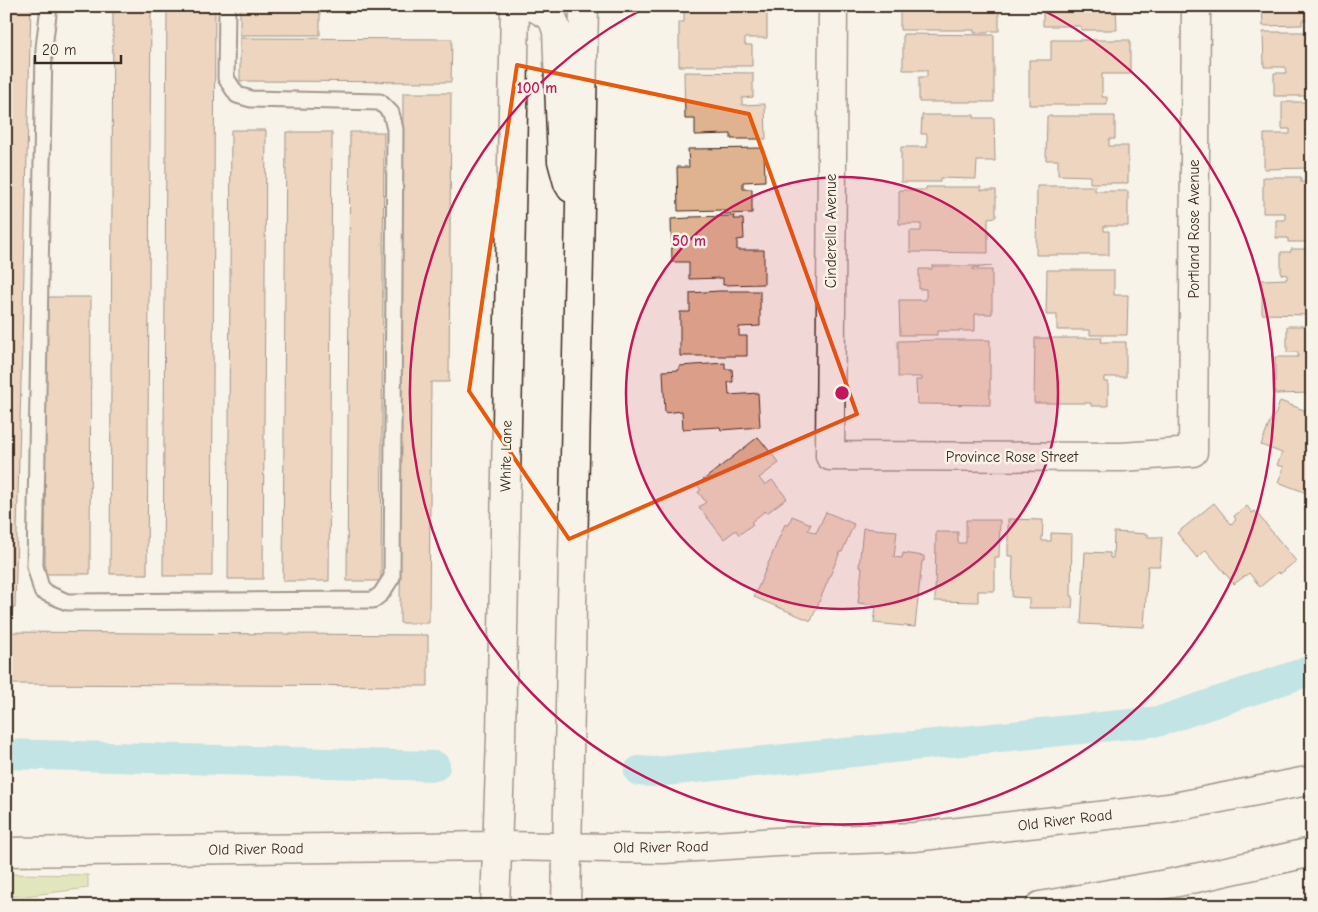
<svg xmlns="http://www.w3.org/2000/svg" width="1318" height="912" viewBox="0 0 1318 912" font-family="'Comic Neue',sans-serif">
  <rect width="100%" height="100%" fill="#f7f3e8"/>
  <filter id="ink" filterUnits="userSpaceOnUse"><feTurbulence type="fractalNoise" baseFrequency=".02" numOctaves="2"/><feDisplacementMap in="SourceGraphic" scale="10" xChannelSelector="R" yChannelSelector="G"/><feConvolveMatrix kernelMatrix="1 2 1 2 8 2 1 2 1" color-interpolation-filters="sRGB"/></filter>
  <g filter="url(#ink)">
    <path fill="#c7d78b" stroke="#818054" d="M6,874L88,875V888L25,896H6Z"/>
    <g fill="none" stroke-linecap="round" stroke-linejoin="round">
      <g stroke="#84d3e1" stroke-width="30">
        <path d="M6,754L435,766"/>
        <path d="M639,771L655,772L1160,721L1312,670"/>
      </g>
    </g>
    <g fill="#dfb290" stroke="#3b2a1e">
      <path d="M6,6H31L15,608H6Z"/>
      <path d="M113,6H151L147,574H110Z"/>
      <path d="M167,6H215L212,576H163Z"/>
      <path d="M684,6H767V38H745V45H752V66H679V22H684Z"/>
      <path d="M900,6H999V31H988V33H974V30H900Z"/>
      <path d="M1037,6H1116L1117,30H1081V26H1043V9H1037Z"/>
      <path d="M1262,6H1312V20H1302V25L1263,26Z"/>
      <path d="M240,8L320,9V35H240Z"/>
      <path d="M1263,32H1312V96H1274V73H1286L1285,67H1264Z"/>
      <path d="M903,34L994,35V102H919V77H927V70H903Z"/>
      <path d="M240,38L452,39L451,82L240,81Z"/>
      <path d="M1051,40H1130V74H1102V97H1107V105H1029V60H1051Z"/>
      <path d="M684,72L753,73V97L742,98V105L765,104L766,139H731V134L695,135V119H685Z"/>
      <path d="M403,93H451L449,382H431L429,623H400Z"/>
      <path d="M1282,102H1312V168L1264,169V134H1290V129H1282Z"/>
      <path d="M922,115H974V118H994L995,161H977L976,179L940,178V182H901V147H927V134H921Z"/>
      <path d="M1047,116H1115V139H1109V146H1128V183H1090V176L1058,175V160H1046Z"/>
      <path d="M231,130H266L263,579H228Z"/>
      <path d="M286,132H332L329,581H283Z"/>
      <path d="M350,132H384L381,581H347Z"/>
      <path d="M764,148L765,181L743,182V189H752V213L724,214V210L678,211L677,167H689L688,149Z"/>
      <path d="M1263,177H1301V182H1312V242H1288V238H1276V220H1285V213H1263Z"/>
      <path d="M1037,186H1095V191H1128V226H1104V231H1109V255H1036Z"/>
      <path d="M926,187H981V190H996V217L988,218V253L910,252V231H921V224H899V190H926Z"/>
      <path d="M735,216L734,219H743L744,239L737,240V250H764V284L723,285V278L689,279V262H672L671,219L690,218V217Z"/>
      <path d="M1291,249H1312V315L1262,314V280L1287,279V275L1281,274V252H1291Z"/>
      <path d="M932,266H992L973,268V270H992V314H975V331H937V335H900L899,300H926V289H919V269H932Z"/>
      <path d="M1047,270H1114V295H1128L1127,335H1090V330H1057V315H1046Z"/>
      <path d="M719,291H760V326L739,327V336H747V356H680V312H690V293Z"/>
      <path d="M46,297H91L90,574H45Z"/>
      <path d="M1287,326H1312V393L1275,394V357H1298V352H1287Z"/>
      <path d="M1035,338H1102L1101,342H1126V377H1104V382H1108V406H1091V403H1034Z"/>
      <path d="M935,340H990V405L917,404L916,380H922V377H898V341Z"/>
      <path d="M725,363V369H732L733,382H728L729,395L758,393L760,427L721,430L720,427L683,429L682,411L665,413L663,371L679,370V366Z"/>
      <path d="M1280,401L1312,413L1307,426L1312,428V495L1278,482L1284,467L1277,465L1282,453L1261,445L1272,417H1273L1276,413Z"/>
      <path d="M758,437L779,463L759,478L765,485L772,480L787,498L767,513L765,511L751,522L753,524L739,535L736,530L724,539L699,507L706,502L698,492L701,490L697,485Z"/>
      <path d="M1214,503L1231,524L1236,520L1234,516L1247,506L1252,513L1255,511L1296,561L1280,574L1278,572L1260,587L1249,573L1234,584L1206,550L1197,558L1177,533Z"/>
      <path d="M826,512L854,524L842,552H840L811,621L754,597L785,524L788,526L792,516L811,524L808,530L816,533Z"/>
      <path d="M1008,519L1043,520L1042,541H1051V533L1072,534L1071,596H1073L1072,608H1029V598L1012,597L1013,556H1008Z"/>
      <path d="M966,520H1000L999,557H995V591H978V602L935,601L936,532H958V543H966Z"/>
      <path d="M863,528L897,531L894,557L902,558L903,553L924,556V561H922L915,627L874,623L876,605L858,603L862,568L859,567Z"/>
      <path d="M1114,532L1148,534V537H1162L1160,566H1148L1144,627L1081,624L1085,552L1110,553V558H1113Z"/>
      <path d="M6,632L428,635V686L6,684Z"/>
    </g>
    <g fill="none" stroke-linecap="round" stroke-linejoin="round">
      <defs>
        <path id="service" d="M49,6L44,48L35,566L42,591L67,602L373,600L381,594L392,577L395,129L391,113L380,102L251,99L237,95L226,78L227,6"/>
        <path id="minor" d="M833,6L830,456L1122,457L1193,452L1196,6"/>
        <g id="secondary">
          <path d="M532,6L552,17L557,31L562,161L568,183L571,188"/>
          <path d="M6,852L497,846L663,849L777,842L914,837L1169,808L1312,780"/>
          <path d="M495,906L501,737L515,6"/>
          <path d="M566,906L584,6"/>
          <path d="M1040,906L1178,882L1312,852"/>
        </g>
      </defs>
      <use href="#service" stroke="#3b2a1e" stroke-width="19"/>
      <use href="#minor" stroke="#3b2a1e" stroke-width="31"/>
      <use href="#secondary" stroke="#3b2a1e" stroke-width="31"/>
      <use href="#service" stroke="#f7f3e8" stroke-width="15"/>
      <use href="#minor" stroke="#f7f3e8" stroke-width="28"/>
      <use href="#secondary" stroke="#f7f3e8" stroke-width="28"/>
    </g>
  </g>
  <path d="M0 0H1318V912H0ZM517,65L749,114L857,414L569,539L469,391Z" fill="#f7f3e8" fill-opacity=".55" fill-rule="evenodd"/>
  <path fill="none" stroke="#e8590c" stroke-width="4" stroke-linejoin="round" d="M517,65L749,114L857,414L569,539L469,391Z"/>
  <circle cx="842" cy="393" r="216" fill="#c2185b" fill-opacity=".12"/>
  <g fill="none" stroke="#c2185b" stroke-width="2.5">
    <circle cx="842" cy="393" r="216"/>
    <path d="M1035 6A432 432 0 1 1 649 6"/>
  </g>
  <g text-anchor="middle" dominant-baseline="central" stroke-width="5" stroke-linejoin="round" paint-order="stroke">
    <g font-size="15" fill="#3b2a1e" stroke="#f7f3e8">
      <text transform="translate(1194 229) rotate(-90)">Portland Rose Avenue</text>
      <text transform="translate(831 231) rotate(-90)">Cinderella Avenue</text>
      <text transform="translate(506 456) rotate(-89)">White Lane</text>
      <text x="1012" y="457">Province Rose Street</text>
      <text transform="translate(1065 820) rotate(-7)">Old River Road</text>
      <text transform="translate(661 847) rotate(-1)">Old River Road</text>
      <text transform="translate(256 849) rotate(-1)">Old River Road</text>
    </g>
  </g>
  <circle cx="842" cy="393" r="8" fill="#c2185b" stroke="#f7f3e8" stroke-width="2.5"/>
  <g font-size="15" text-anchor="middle" font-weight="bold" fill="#c2185b" stroke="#f7f3e8" stroke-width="5" stroke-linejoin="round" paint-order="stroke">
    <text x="537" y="93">100 m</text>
    <text x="689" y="246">50 m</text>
  </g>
  <rect width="1318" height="912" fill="none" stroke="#f7f3e8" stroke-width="25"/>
  <rect x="12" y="12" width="1293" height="887" fill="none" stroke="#3b2a1e" stroke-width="2" filter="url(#ink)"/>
  <path d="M35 55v8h86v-8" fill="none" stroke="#3b2a1e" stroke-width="2.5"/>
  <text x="42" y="55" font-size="15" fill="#3b2a1e" stroke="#f7f3e8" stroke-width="4" paint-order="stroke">20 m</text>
</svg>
